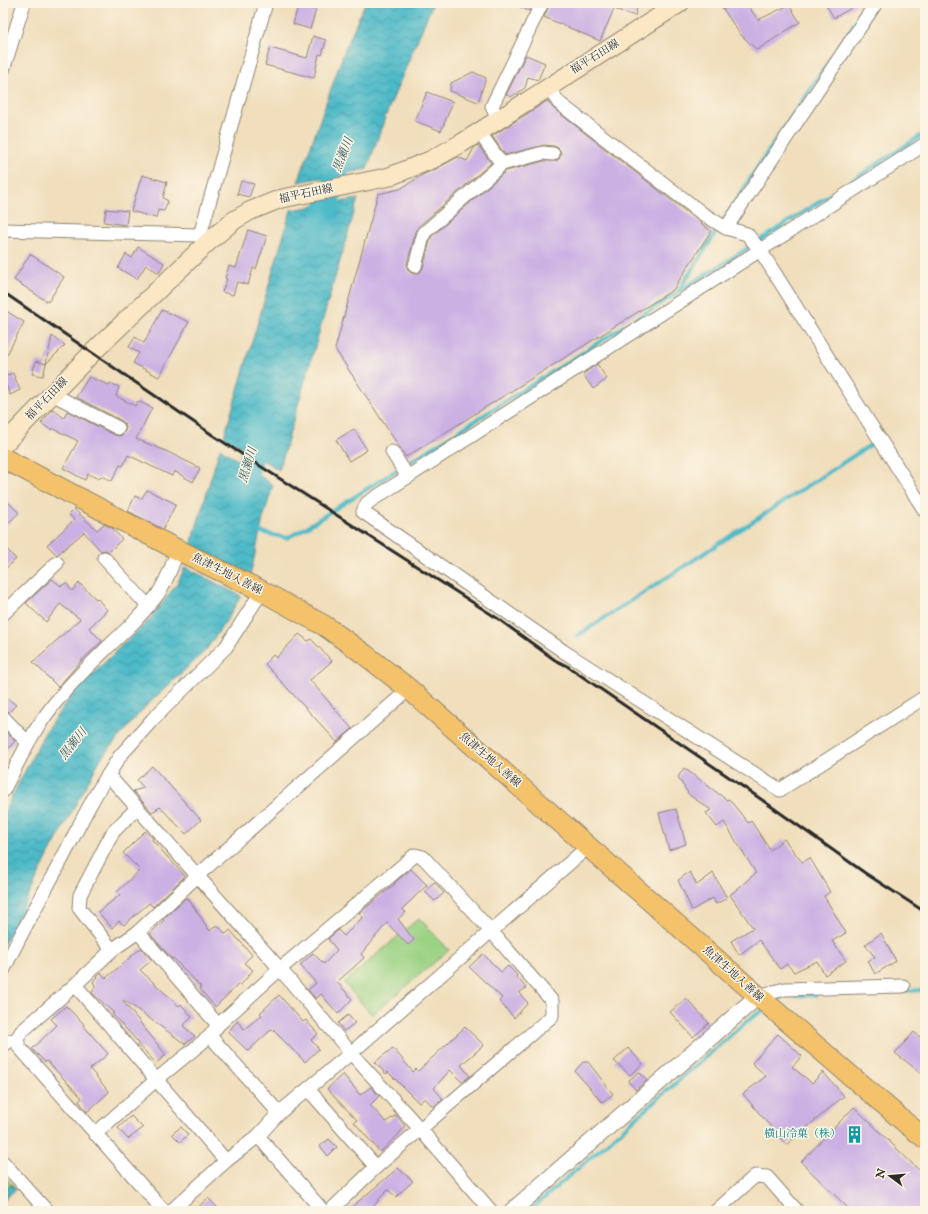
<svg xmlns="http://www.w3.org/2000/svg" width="928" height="1214" viewBox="0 0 928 1214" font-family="'IM FELL English','Noto Serif JP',serif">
  <defs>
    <pattern id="park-tufts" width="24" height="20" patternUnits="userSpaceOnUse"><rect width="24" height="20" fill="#9bd284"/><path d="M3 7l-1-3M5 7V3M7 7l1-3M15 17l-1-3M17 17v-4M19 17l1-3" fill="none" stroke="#86b472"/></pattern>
    <pattern id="water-waves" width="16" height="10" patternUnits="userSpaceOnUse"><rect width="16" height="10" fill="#4dbac8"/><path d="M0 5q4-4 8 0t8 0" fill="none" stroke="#4097a3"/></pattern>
  </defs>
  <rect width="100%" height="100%" fill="#fcf5e5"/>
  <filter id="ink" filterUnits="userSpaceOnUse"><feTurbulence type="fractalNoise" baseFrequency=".025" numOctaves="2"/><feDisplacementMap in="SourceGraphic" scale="8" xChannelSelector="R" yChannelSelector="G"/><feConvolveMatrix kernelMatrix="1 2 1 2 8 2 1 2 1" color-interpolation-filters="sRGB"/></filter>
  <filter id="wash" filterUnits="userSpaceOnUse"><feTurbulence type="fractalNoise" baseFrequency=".012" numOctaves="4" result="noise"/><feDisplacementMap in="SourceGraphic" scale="16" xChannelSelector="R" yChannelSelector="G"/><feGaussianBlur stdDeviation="0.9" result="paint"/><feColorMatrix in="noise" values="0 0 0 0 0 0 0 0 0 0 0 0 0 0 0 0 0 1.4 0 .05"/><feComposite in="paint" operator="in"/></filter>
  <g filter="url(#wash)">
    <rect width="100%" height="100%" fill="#f0debc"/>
    <path fill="#9bd284" stroke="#637e58" d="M419,918L449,950L372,1015L344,983Z"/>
    <path fill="url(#park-tufts)" stroke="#637e58" d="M3,1174L16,1189L3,1200Z"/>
    <g fill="url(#water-waves)" stroke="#3c727a">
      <path d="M365,3H433L386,115L367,169L298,182L344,52Z"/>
      <path d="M358,199L279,470L224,437L291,210Z"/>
      <path d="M220,448L273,485L263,519L250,576L191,545Z"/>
      <path d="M185,567L241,596L226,621L206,650L144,708L101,758L49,854L18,918L3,945V814L45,732L71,696L119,648L150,619L177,584Z"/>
      <path d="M11,1185L16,1189L3,1200V1191Z"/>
    </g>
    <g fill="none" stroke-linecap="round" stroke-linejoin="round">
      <g stroke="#4dbac8" stroke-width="4">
        <path d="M678,292L745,250L925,133"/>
        <path d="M256,531L287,538L305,528L677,293L751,177L868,3"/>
        <path d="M577,636L878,440"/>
        <path d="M903,991L925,990"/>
        <path d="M774,1003L784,996L815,995"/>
        <path d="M529,1211L747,1021L765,1009"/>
      </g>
      <g stroke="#4dbac8" stroke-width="24">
        <path d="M318,236L335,176L347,145"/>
        <path d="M239,498L262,422"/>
      </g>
    </g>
    <g id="blocks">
      <g fill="#cbb0e4">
        <path d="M511,3H533L529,11Z"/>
        <path d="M550,3H638L635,16L614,9L600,41L544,17Z"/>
        <path d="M719,3H746L758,20L789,5L800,22L757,50L740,34Z"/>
        <path d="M825,3H860L834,18Z"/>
        <path d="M298,6L316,10L310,29L293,24Z"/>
        <path d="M313,36L326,40L322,55L319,54L314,78L265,65L270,48L307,58Z"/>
        <path d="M526,55L545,63L538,80L528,77L525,88L511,97L506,95Z"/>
        <path d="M473,72L486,78L478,102L450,91L451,83Z"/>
        <path d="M427,92L453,102L441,131L415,121Z"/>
        <path d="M547,101L554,109L711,231L673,290L406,457L335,349L378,194L400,189L424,174L436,169L458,157L467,161L474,148L478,145L491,163L418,227L416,231L407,264V268L410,272L413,274H417L421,271L423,268L431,237L506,171L544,161H556L559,159L561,154L560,150L558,148L554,146L544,145L505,155L492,136Z"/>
        <path d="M142,175L167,182L163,198L168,201L164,211L158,210L156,218L131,211Z"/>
        <path d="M241,181L254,184L249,197L237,194Z"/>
        <path d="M106,209L128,211L126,225L104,222Z"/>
        <path d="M248,230L267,236L256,269L253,268L248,285L237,282L233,295L222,292L227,279L225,278L229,266L236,268Z"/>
        <path d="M138,247L164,263L159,273L146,265L137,279L118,268L126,254L132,258Z"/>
        <path d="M30,254L64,277L48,302L14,280Z"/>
        <path d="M3,309L24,322L3,362Z"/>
        <path d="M162,310L189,322L159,377L133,363L139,353L129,347L135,337L144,343Z"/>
        <path d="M52,336L65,345L46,364Z"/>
        <path d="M36,361L46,364L43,376L32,374Z"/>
        <path d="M597,364L607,379L593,389L583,374Z"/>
        <path d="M13,373L20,390L10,395L3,377Z"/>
        <path d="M89,377L109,385L110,383L119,387L116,396L135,406L138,401L152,408L136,439L166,451L200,468L193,482L174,471L172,476L128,455L123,466L120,465L112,481L101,476L99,479L88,474L85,480L63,468L78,441L52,428L51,430L41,423L53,409L64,418L67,411L115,435L118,436L122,435L125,431L126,428L125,424L122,421L76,397Z"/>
        <path d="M354,429L367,450L349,461L336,440Z"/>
        <path d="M147,490L176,504L163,529L128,511L135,496L141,499Z"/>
        <path d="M3,497L19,513L3,528Z"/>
        <path d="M74,509L97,530L104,524L112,528L122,539L109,552L106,550L101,551L84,532L57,555L47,545L74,520L69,514Z"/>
        <path d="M3,545L16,559L3,571Z"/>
        <path d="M52,579L61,586L66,583L72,591L79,583L96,599L97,598L107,610L89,628L102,641L80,662L58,687L33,662L80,619L60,604L46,622L26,603Z"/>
        <path d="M299,634L308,641L311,639L332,661L310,680L352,729L337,742L265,664L273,655L276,658Z"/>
        <path d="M3,695L16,705L9,712L3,709Z"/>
        <path d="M3,729L15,741L3,754Z"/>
        <path d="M152,766L201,820L186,834L160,807L152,812L133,791L144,788L137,780Z"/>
        <path d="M684,768L727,800L729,799L748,823L751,821L770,850L784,839L802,862L810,858L830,892L824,896L846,933L832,941L846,961L825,975L817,961L794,972L787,964L780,969L759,940L739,955L731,941L753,928L730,895L756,873L724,822L717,827L706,813L711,810L689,795L678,777Z"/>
        <path d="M676,809L686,844L669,850L659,813Z"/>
        <path d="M145,831L153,838L152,840L185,876L153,907L149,903L124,925L119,921L112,928L98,912L120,895L117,892L140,870L123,853Z"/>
        <path d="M411,869L427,885L402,909L406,912L398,919L414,940L408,945L387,923L361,954L364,958L337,982L352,999L338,1014L321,994L316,999L308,990L316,983L300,965L313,953L324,964L337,950L328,939L338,930L344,936L363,917L359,913L395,884L394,883Z"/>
        <path d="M690,872L697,885L713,873L727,898L716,904L713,898L692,910L678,880Z"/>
        <path d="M434,882L444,893L435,901L425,892Z"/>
        <path d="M187,897L210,931L217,925L226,934L230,930L252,955L244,963L253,970L241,985L239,984L215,1007L199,988L201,987L173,958L172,959L150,934L164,920L163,919Z"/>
        <path d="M881,933L896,961L875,974L868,961L875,957L865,945Z"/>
        <path d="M141,948L152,960L140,970L179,1006L181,1004L192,1017L183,1026L195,1036L185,1044L124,1000L123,1001L166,1055L156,1063L137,1043L138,1042L112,1014L114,1013L92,993L95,986L93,981L101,973L106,978Z"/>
        <path d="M483,954L501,972L508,966L517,975L516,976L526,988L519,993L528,1003L514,1018L499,1001L502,998L469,967Z"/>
        <path d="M279,995L303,1022L306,1020L318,1034L311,1040L319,1049L305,1062L272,1029L248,1051L228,1032L237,1021L244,1029L262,1015L260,1013Z"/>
        <path d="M686,998L709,1023L693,1037L670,1012Z"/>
        <path d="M66,1006L84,1024L83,1025L108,1054L90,1069L109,1092L87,1112L79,1101L82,1098L47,1061L45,1062L32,1049L57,1025L51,1019Z"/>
        <path d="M348,1015L355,1023L344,1031L338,1023Z"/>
        <path d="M465,1027L484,1045L461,1065L470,1076L462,1082L450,1070L434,1088L443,1099L433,1107L425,1098L419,1103L388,1072L386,1074L375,1062L393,1048L413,1072L416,1069L418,1071Z"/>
        <path d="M914,1032L925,1041V1045L921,1050L925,1054V1076L895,1053Z"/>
        <path d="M778,1034L802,1056L792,1067L812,1083L823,1072L844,1096L786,1145L743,1094L766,1076L752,1063Z"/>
        <path d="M628,1048L643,1064L630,1075L614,1061Z"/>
        <path d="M583,1062H588L613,1094L602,1102L575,1071Z"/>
        <path d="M639,1072L647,1080L636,1090L628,1081Z"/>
        <path d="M343,1074L360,1095L371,1087L379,1096L370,1105L386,1122L396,1115L405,1126L398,1135L380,1152L354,1122L357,1120L327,1089Z"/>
        <path d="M854,1107L925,1176V1211H851L801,1162Z"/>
        <path d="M131,1116L143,1128L128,1139L118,1128Z"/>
        <path d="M181,1127L188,1135L180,1142L172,1134Z"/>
        <path d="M329,1139L337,1147L328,1156L320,1146Z"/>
        <path d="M398,1168L413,1181L396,1197L388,1190L380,1198L370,1211H347Z"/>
        <path d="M208,1198L221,1211H194Z"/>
      </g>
    </g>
  </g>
  <g filter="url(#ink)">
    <use href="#blocks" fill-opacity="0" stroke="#8e8474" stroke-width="1"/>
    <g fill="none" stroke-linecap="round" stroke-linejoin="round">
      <defs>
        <g id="minor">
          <path d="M876,3L726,228L747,234L760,250L925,511"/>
          <path d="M3,70L24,3"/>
          <path d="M548,87L559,103L703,214L726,228"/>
          <path d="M498,120L492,106L542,3"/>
          <path d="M925,144L367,503L363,512L563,651L780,790L925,697"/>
          <path d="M502,164L543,153L553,154"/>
          <path d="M3,230L200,235"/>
          <path d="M208,242L200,235L266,3"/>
          <path d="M415,266L424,233L502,164L479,132"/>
          <path d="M52,394L118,428"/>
          <path d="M392,452L408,477"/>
          <path d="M104,558L148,606"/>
          <path d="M262,591L226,647L153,719L120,756L108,775L280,969L351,1053L420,1129L491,1211"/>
          <path d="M3,614L57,563"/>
          <path d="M3,717L28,743C50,703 78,676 110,645C127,629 144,613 158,594C167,581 172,565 178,550"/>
          <path d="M3,791L28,743"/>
          <path d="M138,932L218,1025"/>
          <path d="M112,950L79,908L80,895L113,832L137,808"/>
          <path d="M3,971C21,933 42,896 62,859C77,831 90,801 108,775"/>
          <path d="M75,985L226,1161"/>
          <path d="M758,996L785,989L903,986"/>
          <path d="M17,1039L19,1047L164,1211"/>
          <path d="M3,1046L9,1041L17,1039L21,1032L75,985L112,950L138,932L197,876L409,689"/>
          <path d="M308,1089L376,1167"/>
          <path d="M279,1113L210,1036L218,1025L280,969L415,855L423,857L491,931L552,1001V1016L376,1167L330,1211"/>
          <path d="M95,1134L156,1080L210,1036"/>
          <path d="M258,1136L323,1211"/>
          <path d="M3,1162L47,1211"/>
          <path d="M171,1211L226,1161L258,1136L279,1113L351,1053L589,846"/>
          <path d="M716,1211L755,1176L767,1177L797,1211"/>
        </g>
        <path id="tertiary" d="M512,1211L758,996"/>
        <path id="secondary" d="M3,445L92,353L208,242L233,221L250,211L280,199L388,177L431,160L462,143L680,3"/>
        <path id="primary" d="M3,458L178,550L262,591L325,626L364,654L409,689L758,996L908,1125L925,1138"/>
      </defs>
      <use href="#minor" stroke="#8e8474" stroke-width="15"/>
      <use href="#tertiary" stroke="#8e8474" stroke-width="18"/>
      <use href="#secondary" stroke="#8e8474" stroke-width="20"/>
      <use href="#primary" stroke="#8e8474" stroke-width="22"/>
      <use href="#minor" stroke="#fff" stroke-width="13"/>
      <use href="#tertiary" stroke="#fff" stroke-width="16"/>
      <use href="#secondary" stroke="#fbe7c3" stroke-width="18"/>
      <use href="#primary" stroke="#f4c26a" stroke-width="20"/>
      <path stroke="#2b2b2b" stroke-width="3" d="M3,292L214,436L285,482L497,618L555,660L567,666L755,795L865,873L925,912"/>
    </g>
  </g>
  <defs>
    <symbol id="building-bare" viewBox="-9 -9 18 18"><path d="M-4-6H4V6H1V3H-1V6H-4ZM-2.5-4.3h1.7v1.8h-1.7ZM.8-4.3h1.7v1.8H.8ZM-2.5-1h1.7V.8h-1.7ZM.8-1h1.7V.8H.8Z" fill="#0f9aa8" stroke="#fcf5e5" stroke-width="2.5" paint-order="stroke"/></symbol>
  </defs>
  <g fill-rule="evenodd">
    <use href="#building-bare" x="842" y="1122" width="25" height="25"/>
  </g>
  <g text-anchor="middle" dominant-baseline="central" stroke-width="3" stroke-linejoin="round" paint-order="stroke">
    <g font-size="11" fill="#2b2b2b" stroke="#fcf5e5">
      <text transform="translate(595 57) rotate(-32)">福平石田線</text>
      <text transform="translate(306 194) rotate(-12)">福平石田線</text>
      <text transform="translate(47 399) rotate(-46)">福平石田線</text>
      <text transform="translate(227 574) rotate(27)">魚津生地入善線</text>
      <text transform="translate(490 760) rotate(41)">魚津生地入善線</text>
      <text transform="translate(733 974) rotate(42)">魚津生地入善線</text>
    </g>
    <g font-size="11" fill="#0d838f" stroke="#fcf5e5" text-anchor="end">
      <text x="841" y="1134">横山冷菓（株）</text>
    </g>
    <g font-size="12" font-style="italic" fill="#375d62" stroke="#fcf5e5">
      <text transform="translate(343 155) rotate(-69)">黒瀬川</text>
      <text transform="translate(248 465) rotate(-73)">黒瀬川</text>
      <text transform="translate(73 744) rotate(-51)">黒瀬川</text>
    </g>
  </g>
  <rect width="928" height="1214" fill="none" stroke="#fcf5e5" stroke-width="16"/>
  <g transform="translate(890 1176) rotate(286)" stroke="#fcf5e5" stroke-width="3" paint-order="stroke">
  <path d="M0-3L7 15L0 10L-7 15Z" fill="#2b2b2b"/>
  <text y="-6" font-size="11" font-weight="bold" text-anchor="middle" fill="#2b2b2b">N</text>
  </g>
</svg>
